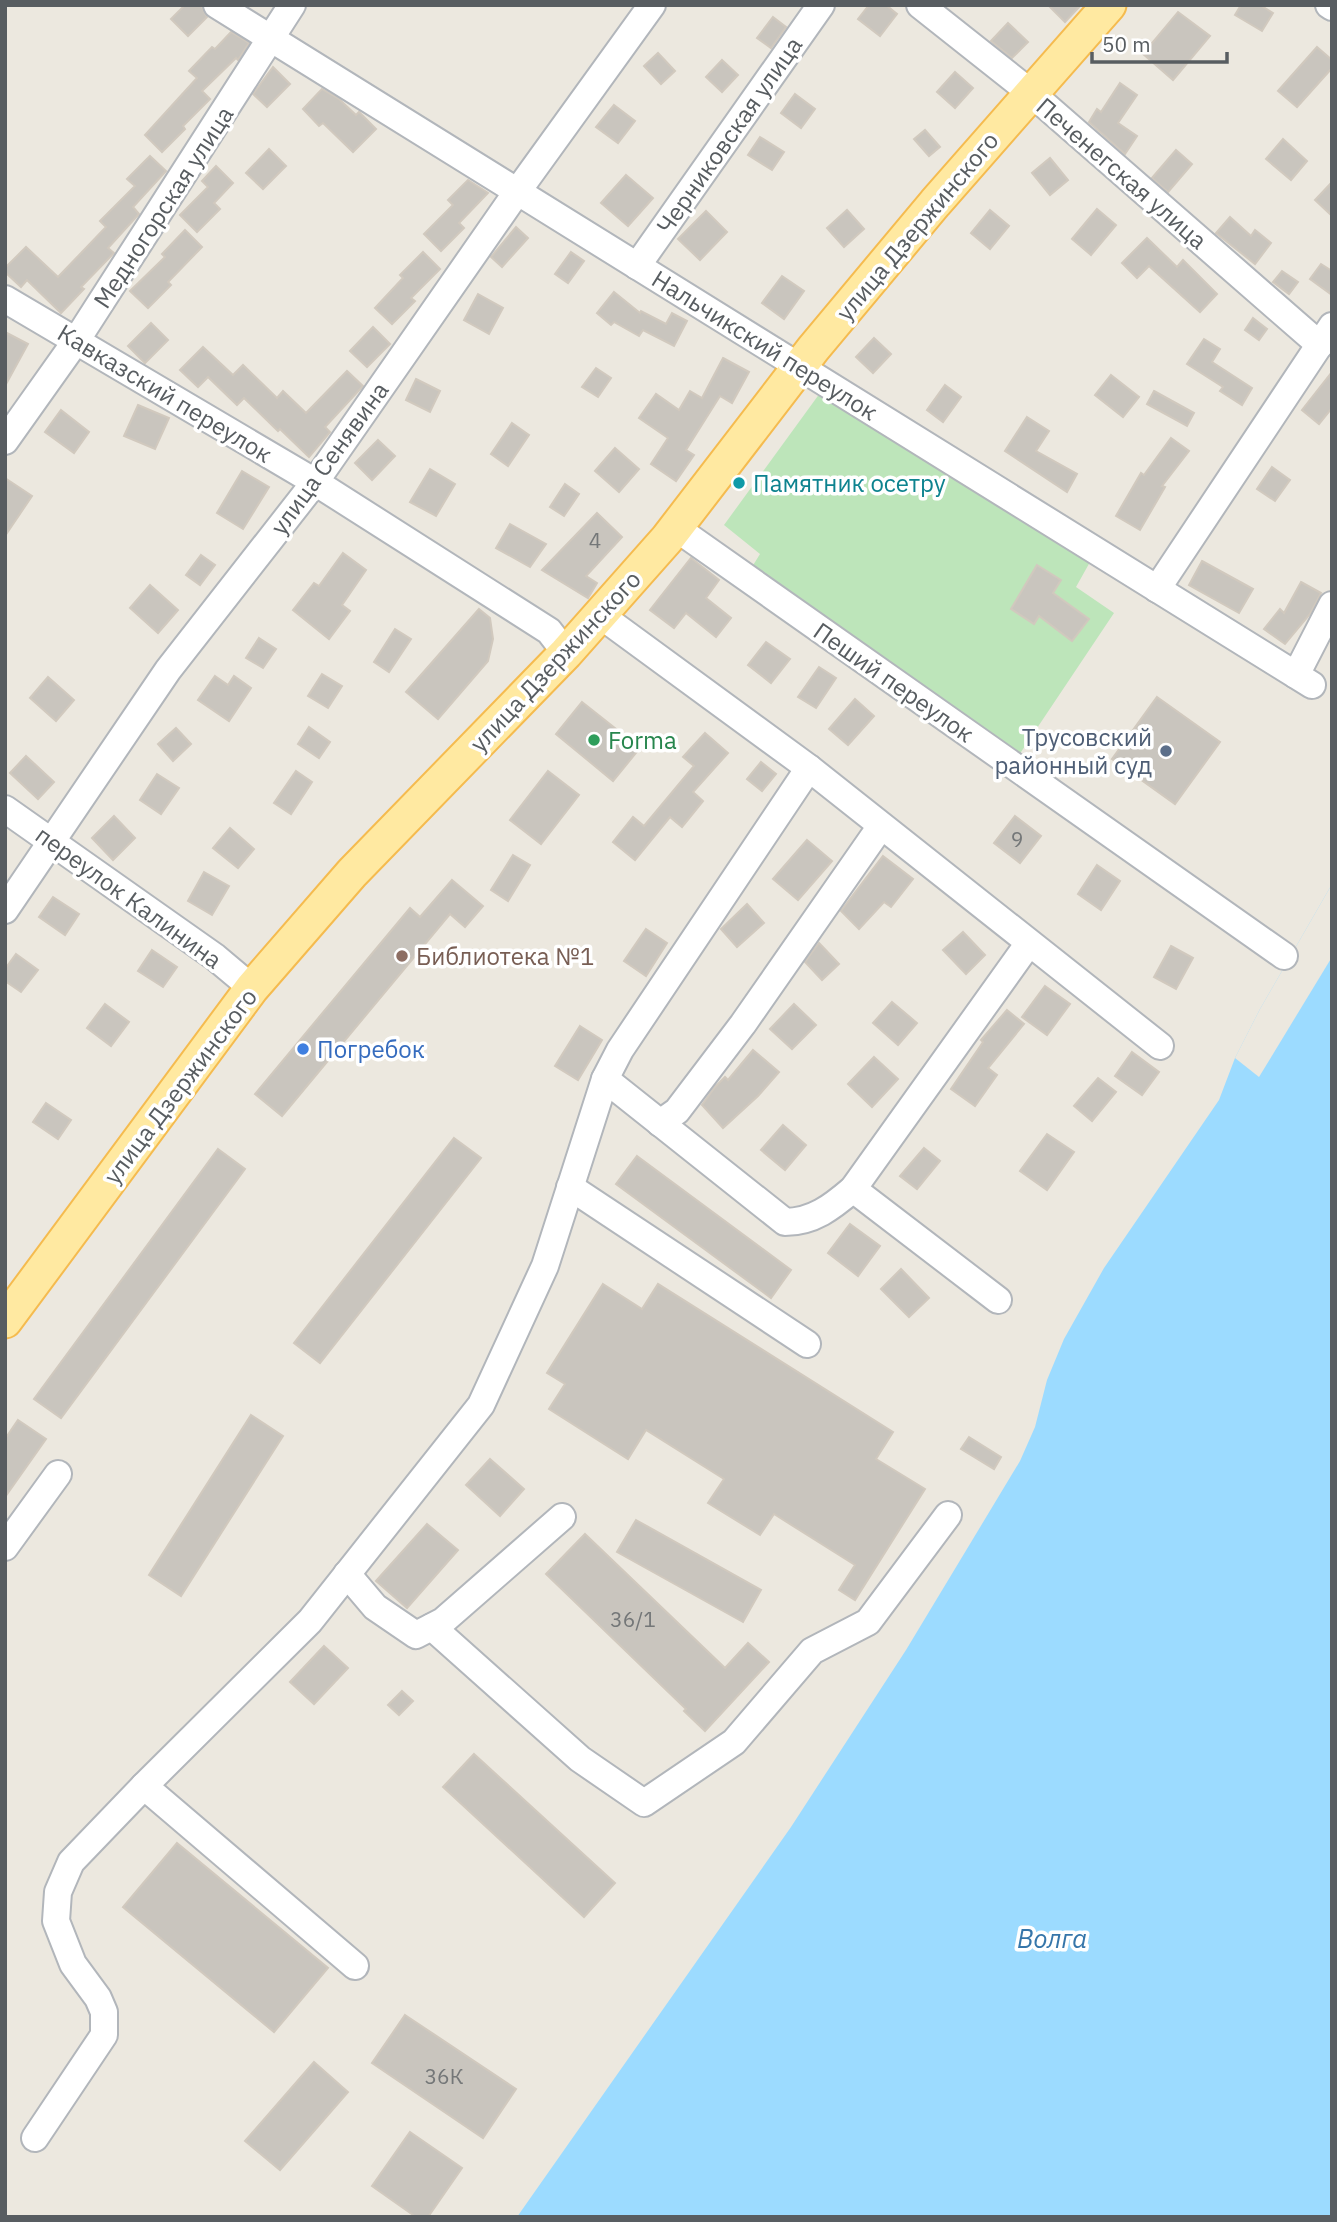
<svg xmlns="http://www.w3.org/2000/svg" width="1337" height="2222" viewBox="0 0 1337 2222" font-family="'IBM Plex Sans',sans-serif">
  <rect width="100%" height="100%" fill="#ece8df"/>
  <path fill="#bde5ba" d="M820,393L1090,562L1076,587L1114,613L1019,755L752,567L760,554L724,525Z"/>
  <path fill="#9cdbff" d="M1332,884V2217H517L791,1827L906,1650L1020,1461L1035,1427L1047,1380L1064,1339L1104,1268L1219,1100L1235,1058L1260,1009Z"/>
  <path fill="#ece8df" d="M1332,884V957L1259,1077L1235,1058L1260,1009Z"/>
  <g fill="#c9c5be" stroke="#d1c9be" stroke-width="2">
    <path d="M185,5H201L207,17L188,36L171,19Z"/>
    <path d="M869,5H886L897,14L880,36L858,19Z"/>
    <path d="M1048,5H1081L1065,22Z"/>
    <path d="M1241,5H1260L1273,13L1262,31L1235,15Z"/>
    <path d="M1178,12L1210,36L1173,80L1143,54Z"/>
    <path d="M773,17L786,27L771,48L757,38Z"/>
    <path d="M1008,23L1028,42L1012,58L991,41Z"/>
    <path d="M231,32L249,43L238,60L236,58L202,91L210,99L183,126L185,129L162,152L145,135L197,78L189,71L212,47L215,49Z"/>
    <path d="M1317,47L1332,60V68L1297,107L1278,91Z"/>
    <path d="M658,53L675,71L661,84L644,66Z"/>
    <path d="M722,60L738,75L722,92L706,77Z"/>
    <path d="M273,67L290,84L267,107L253,94Z"/>
    <path d="M955,72L973,88L955,108L937,92Z"/>
    <path d="M1120,83L1137,95L1118,123L1137,136L1125,154L1089,122L1097,109L1101,112Z"/>
    <path d="M322,89L339,99L356,115L359,112L376,129L353,152L323,123L319,126L303,109Z"/>
    <path d="M795,94L815,109L801,128L781,113Z"/>
    <path d="M614,105L635,121L618,143L596,127Z"/>
    <path d="M925,130L940,147L929,156L914,139Z"/>
    <path d="M760,137L784,152L772,170L748,155Z"/>
    <path d="M1283,139L1307,161L1291,180L1266,159Z"/>
    <path d="M269,149L286,166L263,189L246,173Z"/>
    <path d="M1176,150L1192,164L1168,192L1152,178Z"/>
    <path d="M150,156L166,171L133,207L139,214L108,248L114,253L112,255L81,287L84,289L61,313L27,280L21,287L5,272V268L26,247L58,277L106,227L100,221L135,186L127,179Z"/>
    <path d="M1050,158L1068,180L1050,195L1032,173Z"/>
    <path d="M216,166L233,183L214,203L220,209L197,232L180,215L208,187L202,181Z"/>
    <path d="M626,175L653,198L628,226L601,203Z"/>
    <path d="M468,180L488,193L459,223L464,228L441,251L424,234L453,205L448,200Z"/>
    <path d="M1332,182V216L1315,200Z"/>
    <path d="M1097,209L1116,225L1091,255L1072,239Z"/>
    <path d="M847,210L864,229L844,247L827,228Z"/>
    <path d="M990,210L1009,226L990,249L971,233Z"/>
    <path d="M706,211L727,232L700,260L678,239Z"/>
    <path d="M1230,217L1251,236L1255,230L1271,243L1255,264L1216,233Z"/>
    <path d="M516,227L528,238L502,267L491,257Z"/>
    <path d="M185,230L202,247L168,282L171,285L148,308L130,291L165,257L162,254Z"/>
    <path d="M1147,238L1177,267L1183,260L1217,294L1200,312L1149,266L1137,278L1122,263Z"/>
    <path d="M423,252L440,269L411,298L415,301L392,324L375,308L403,278L400,275Z"/>
    <path d="M571,252L584,261L568,283L555,274Z"/>
    <path d="M1321,264L1332,271V295L1310,279Z"/>
    <path d="M1282,271L1298,282L1289,294L1273,282Z"/>
    <path d="M782,276L804,291L784,319L762,303Z"/>
    <path d="M614,292L640,313L641,311L666,324L672,313L687,321L674,346L643,330L639,336L614,322L611,325L597,313Z"/>
    <path d="M478,294L503,308L489,334L464,320Z"/>
    <path d="M1253,318L1267,329L1259,340L1245,330Z"/>
    <path d="M151,323L168,340L145,363L128,346Z"/>
    <path d="M373,327L390,344L367,367L350,351Z"/>
    <path d="M5,332L28,344L5,386Z"/>
    <path d="M874,338L891,354L873,373L856,357Z"/>
    <path d="M1204,339L1220,349L1212,362L1252,388L1242,405L1220,391L1223,387L1187,364Z"/>
    <path d="M203,347L233,375L243,365L277,398L283,391L306,413L347,371L363,386L325,427L330,432L309,457L280,429L278,431L244,398L237,405L208,377L198,387L180,370Z"/>
    <path d="M723,358L749,372L732,403L720,396L686,450L694,455L676,481L651,464L668,438L639,418L656,394L679,410L690,391L702,398Z"/>
    <path d="M596,368L611,378L598,397L582,387Z"/>
    <path d="M1332,372V408L1319,424L1302,410Z"/>
    <path d="M1111,375L1139,397L1123,417L1095,395Z"/>
    <path d="M416,379L440,391L430,412L406,400Z"/>
    <path d="M945,385L961,397L943,422L927,410Z"/>
    <path d="M1154,391L1194,413L1187,426L1147,404Z"/>
    <path d="M138,405L169,418L155,449L124,436Z"/>
    <path d="M61,410L89,432L74,453L45,432Z"/>
    <path d="M1027,417L1049,431L1036,451L1077,474L1067,492L1005,451Z"/>
    <path d="M512,423L529,435L508,466L491,454Z"/>
    <path d="M1171,438L1189,451L1162,486L1165,487L1140,530L1116,516L1141,473L1144,475Z"/>
    <path d="M378,440L395,456L372,480L355,463Z"/>
    <path d="M615,448L639,469L619,492L595,471Z"/>
    <path d="M1272,467L1290,480L1275,501L1257,489Z"/>
    <path d="M430,469L455,484L436,516L410,502Z"/>
    <path d="M242,471L269,487L243,529L217,513Z"/>
    <path d="M5,478L32,496L5,536Z"/>
    <path d="M565,484L579,494L564,516L550,507Z"/>
    <path d="M597,513L622,537L586,576L597,583L588,598L542,570Z"/>
    <path d="M510,524L546,544L530,567L496,548Z"/>
    <path d="M343,553L366,570L342,605L350,611L329,639L293,610L314,583L319,586Z"/>
    <path d="M201,555L215,565L200,585L186,575Z"/>
    <path d="M691,558L719,580L706,598L731,618L716,637L686,613L674,628L650,610Z"/>
    <path d="M1202,561L1253,589L1239,613L1189,585Z"/>
    <path d="M1037,565L1061,580L1053,593L1089,619L1072,641L1039,616L1034,624L1011,609Z"/>
    <path d="M1301,582L1321,593L1310,614L1285,644L1264,629L1280,609L1284,613Z"/>
    <path d="M150,585L178,610L158,633L130,608Z"/>
    <path d="M479,609L490,618L493,639L488,661L438,719L406,692Z"/>
    <path d="M395,629L411,639L389,672L374,662Z"/>
    <path d="M259,638L276,649L263,668L246,658Z"/>
    <path d="M766,642L790,659L771,683L748,665Z"/>
    <path d="M819,667L836,678L816,708L798,697Z"/>
    <path d="M322,674L342,686L328,708L308,696Z"/>
    <path d="M215,676L228,685L234,676L251,688L229,721L198,700Z"/>
    <path d="M48,677L74,700L56,721L30,698Z"/>
    <path d="M1157,697L1220,742L1175,804L1112,759Z"/>
    <path d="M855,699L874,716L848,745L829,729Z"/>
    <path d="M582,702L640,748L613,781L556,734Z"/>
    <path d="M309,727L330,742L319,758L298,744Z"/>
    <path d="M176,728L191,744L173,761L158,744Z"/>
    <path d="M705,733L728,753L693,792L703,801L682,827L670,817L635,860L613,842L633,817L644,826L694,766L683,757Z"/>
    <path d="M26,756L54,782L38,799L10,773Z"/>
    <path d="M761,762L776,774L762,791L747,779Z"/>
    <path d="M296,771L312,782L291,814L274,803Z"/>
    <path d="M548,771L579,795L541,844L510,820Z"/>
    <path d="M157,774L179,788L161,814L140,800Z"/>
    <path d="M114,816L135,838L113,860L92,838Z"/>
    <path d="M1015,816L1041,836L1020,863L994,843Z"/>
    <path d="M230,828L254,849L238,868L213,848Z"/>
    <path d="M807,840L832,861L798,900L773,879Z"/>
    <path d="M513,855L530,865L508,901L491,890Z"/>
    <path d="M883,856L913,879L891,907L884,902L859,929L841,911Z"/>
    <path d="M1097,865L1120,881L1101,910L1078,894Z"/>
    <path d="M204,872L229,886L212,915L188,901Z"/>
    <path d="M452,880L483,906L465,927L450,914L282,1116L255,1094L410,908L420,917Z"/>
    <path d="M53,897L79,914L65,935L39,917Z"/>
    <path d="M747,904L764,923L737,947L721,929Z"/>
    <path d="M646,929L667,943L646,976L624,961Z"/>
    <path d="M963,932L985,955L966,974L943,950Z"/>
    <path d="M819,943L839,964L822,980L805,962Z"/>
    <path d="M1171,946L1193,958L1176,989L1154,977Z"/>
    <path d="M152,950L177,967L163,987L138,971Z"/>
    <path d="M16,954L38,970L21,992L5,981V969Z"/>
    <path d="M1045,986L1070,1004L1047,1035L1022,1017Z"/>
    <path d="M892,1002L917,1023L898,1045L873,1023Z"/>
    <path d="M105,1004L129,1022L111,1046L87,1028Z"/>
    <path d="M794,1004L816,1025L792,1049L770,1029Z"/>
    <path d="M1007,1010L1024,1024L988,1068L997,1075L975,1106L951,1089L983,1042L981,1040Z"/>
    <path d="M580,1026L602,1040L578,1080L555,1066Z"/>
    <path d="M753,1050L779,1072L758,1096L723,1128L702,1105L715,1087L725,1077L728,1080Z"/>
    <path d="M1132,1052L1159,1072L1142,1095L1115,1076Z"/>
    <path d="M874,1057L898,1079L872,1107L848,1084Z"/>
    <path d="M1098,1078L1116,1092L1092,1121L1074,1106Z"/>
    <path d="M46,1103L71,1120L58,1139L33,1122Z"/>
    <path d="M783,1125L806,1145L785,1170L761,1150Z"/>
    <path d="M1047,1134L1074,1152L1047,1190L1020,1171Z"/>
    <path d="M454,1138L481,1158L320,1363L294,1343Z"/>
    <path d="M924,1148L940,1161L917,1189L900,1176Z"/>
    <path d="M218,1149L245,1169L61,1418L34,1399Z"/>
    <path d="M637,1156L791,1270L771,1298L616,1184Z"/>
    <path d="M850,1224L880,1246L858,1276L828,1253Z"/>
    <path d="M901,1269L929,1298L909,1317L881,1289Z"/>
    <path d="M603,1284L642,1309L658,1284L893,1432L876,1459L925,1489L855,1600L839,1590L855,1565L774,1514L760,1535L708,1503L724,1479L646,1430L628,1459L549,1409L565,1384L547,1373Z"/>
    <path d="M251,1415L283,1436L181,1596L149,1575Z"/>
    <path d="M18,1420L46,1439L5,1497V1439Z"/>
    <path d="M969,1437L1001,1457L994,1469L961,1449Z"/>
    <path d="M490,1459L524,1489L500,1516L466,1485Z"/>
    <path d="M636,1520L761,1590L743,1622L617,1552Z"/>
    <path d="M427,1524L458,1550L407,1608L376,1581Z"/>
    <path d="M585,1534L725,1668L748,1643L769,1662L705,1731L684,1711L686,1709L546,1574Z"/>
    <path d="M324,1646L348,1668L314,1704L290,1682Z"/>
    <path d="M402,1691L413,1701L399,1715L388,1705Z"/>
    <path d="M474,1754L615,1883L584,1917L443,1787Z"/>
    <path d="M177,1843L328,1968L274,2032L123,1907Z"/>
    <path d="M405,2015L516,2089L483,2138L372,2063Z"/>
    <path d="M314,2062L348,2092L280,2170L245,2141Z"/>
    <path d="M410,2132L462,2168L428,2217H416L372,2186Z"/>
  </g>
  <g fill="none" stroke-linecap="round" stroke-linejoin="round">
    <defs>
      <g id="minor">
        <path d="M217,5L1312,685"/>
        <path d="M920,5L1031,93L1320,345"/>
        <path d="M1329,5L1332,7"/>
        <path d="M637,266L821,5"/>
        <path d="M5,299L315,482L549,631L566,653"/>
        <path d="M5,441L76,341L292,5"/>
        <path d="M676,528L1284,956"/>
        <path d="M1157,589L1332,326"/>
        <path d="M600,615L809,768L1160,1046"/>
        <path d="M1296,675L1332,605"/>
        <path d="M5,809L215,957L252,988"/>
        <path d="M5,910L168,670L315,482L517,192L652,5"/>
        <path d="M605,1079L785,1222C813,1222 832,1207 853,1189L1029,943"/>
        <path d="M660,1123L677,1111L743,1024L881,826"/>
        <path d="M570,1187L807,1344"/>
        <path d="M853,1189L998,1300"/>
        <path d="M5,1547L58,1474"/>
        <path d="M347,1574L375,1607L416,1635L443,1621L562,1517"/>
        <path d="M432,1627L580,1759L644,1803L734,1742L812,1651L868,1622L948,1515"/>
        <path d="M355,1966L144,1786L310,1621L481,1405L545,1266L605,1079L620,1050L809,768"/>
        <path d="M35,2138L104,2035V2012L98,1998L73,1964L56,1921L58,1892L71,1862L144,1786"/>
      </g>
      <path id="major" d="M5,1321L252,988L352,873L566,653L667,539L813,349L935,203L1109,5"/>
    </defs>
    <use href="#minor" stroke="#b2b6bb" stroke-width="30"/>
    <use href="#major" stroke="#f5bb4f" stroke-width="37"/>
    <use href="#minor" stroke="#fff" stroke-width="26"/>
    <use href="#major" stroke="#ffe9a1" stroke-width="33"/>
  </g>
  <circle fill="#0f9aa8" stroke="#fff" stroke-width="2.5" cx="739" cy="483" r="7"/>
  <circle fill="#2e9e5b" stroke="#fff" stroke-width="2.5" cx="594" cy="740" r="7"/>
  <circle fill="#5c6f8a" stroke="#fff" stroke-width="2.5" cx="1166" cy="751" r="7"/>
  <circle fill="#8d6e63" stroke="#fff" stroke-width="2.5" cx="402" cy="956" r="7"/>
  <circle fill="#3f7fe0" stroke="#fff" stroke-width="2.5" cx="303" cy="1049" r="7"/>
  <g text-anchor="middle" dominant-baseline="central" stroke-width="7" stroke-linejoin="round" paint-order="stroke">
    <g font-size="21" fill="#747778">
      <text x="595" y="540">4</text>
      <text x="1017" y="839">9</text>
      <text x="633" y="1619">36/1</text>
      <text x="444" y="2076">36К</text>
    </g>
    <g font-size="24" fill="#585d61" stroke="#fff">
      <text transform="translate(729 135) rotate(-55)">Черниковская улица</text>
      <text transform="translate(1122 173) rotate(41)">Печенегская улица</text>
      <text transform="translate(163 207) rotate(-57)">Медногорская улица</text>
      <text transform="translate(917 226) rotate(-50)">улица Дзержинского</text>
      <text transform="translate(765 345) rotate(32)">Нальчикский переулок</text>
      <text transform="translate(165 393) rotate(31)">Кавказский переулок</text>
      <text transform="translate(329 458) rotate(-54)">улица Сенявина</text>
      <text transform="translate(555 661) rotate(-47)">улица Дзержинского</text>
      <text transform="translate(894 682) rotate(35)">Пеший переулок</text>
      <text transform="translate(129 897) rotate(36)">переулок Калинина</text>
      <text transform="translate(180 1086) rotate(-53)">улица Дзержинского</text>
    </g>
    <g font-size="24" fill="#0d838f" stroke="#fff" text-anchor="start">
      <text x="753" y="483">Памятник осетру</text>
    </g>
    <g font-size="24" fill="#4e5e75" stroke="#fff" text-anchor="end">
      <text x="1152" y="737">Трусовский<tspan x="1152" dy="28">районный суд</tspan></text>
    </g>
    <g font-size="24" fill="#27864d" stroke="#fff" text-anchor="start">
      <text x="608" y="740">Forma</text>
    </g>
    <g font-size="24" fill="#785e54" stroke="#fff" text-anchor="start">
      <text x="416" y="956">Библиотека №1</text>
    </g>
    <g font-size="24" fill="#366cbe" stroke="#fff" text-anchor="start">
      <text x="317" y="1049">Погребок</text>
    </g>
    <g font-size="26" font-style="italic" fill="#3676aa" stroke="#fff">
      <text x="1052" y="1938">Волга</text>
    </g>
  </g>
  <rect width="1337" height="2222" fill="none" stroke="#585d61" stroke-width="14"/>
  <path d="M1092 52v10h135v-10" fill="none" stroke="#585d61" stroke-width="3.5"/>
  <text x="1102" y="52" font-size="21" fill="#585d61" stroke="#ffffff" stroke-width="5" paint-order="stroke">50 m</text>
</svg>
